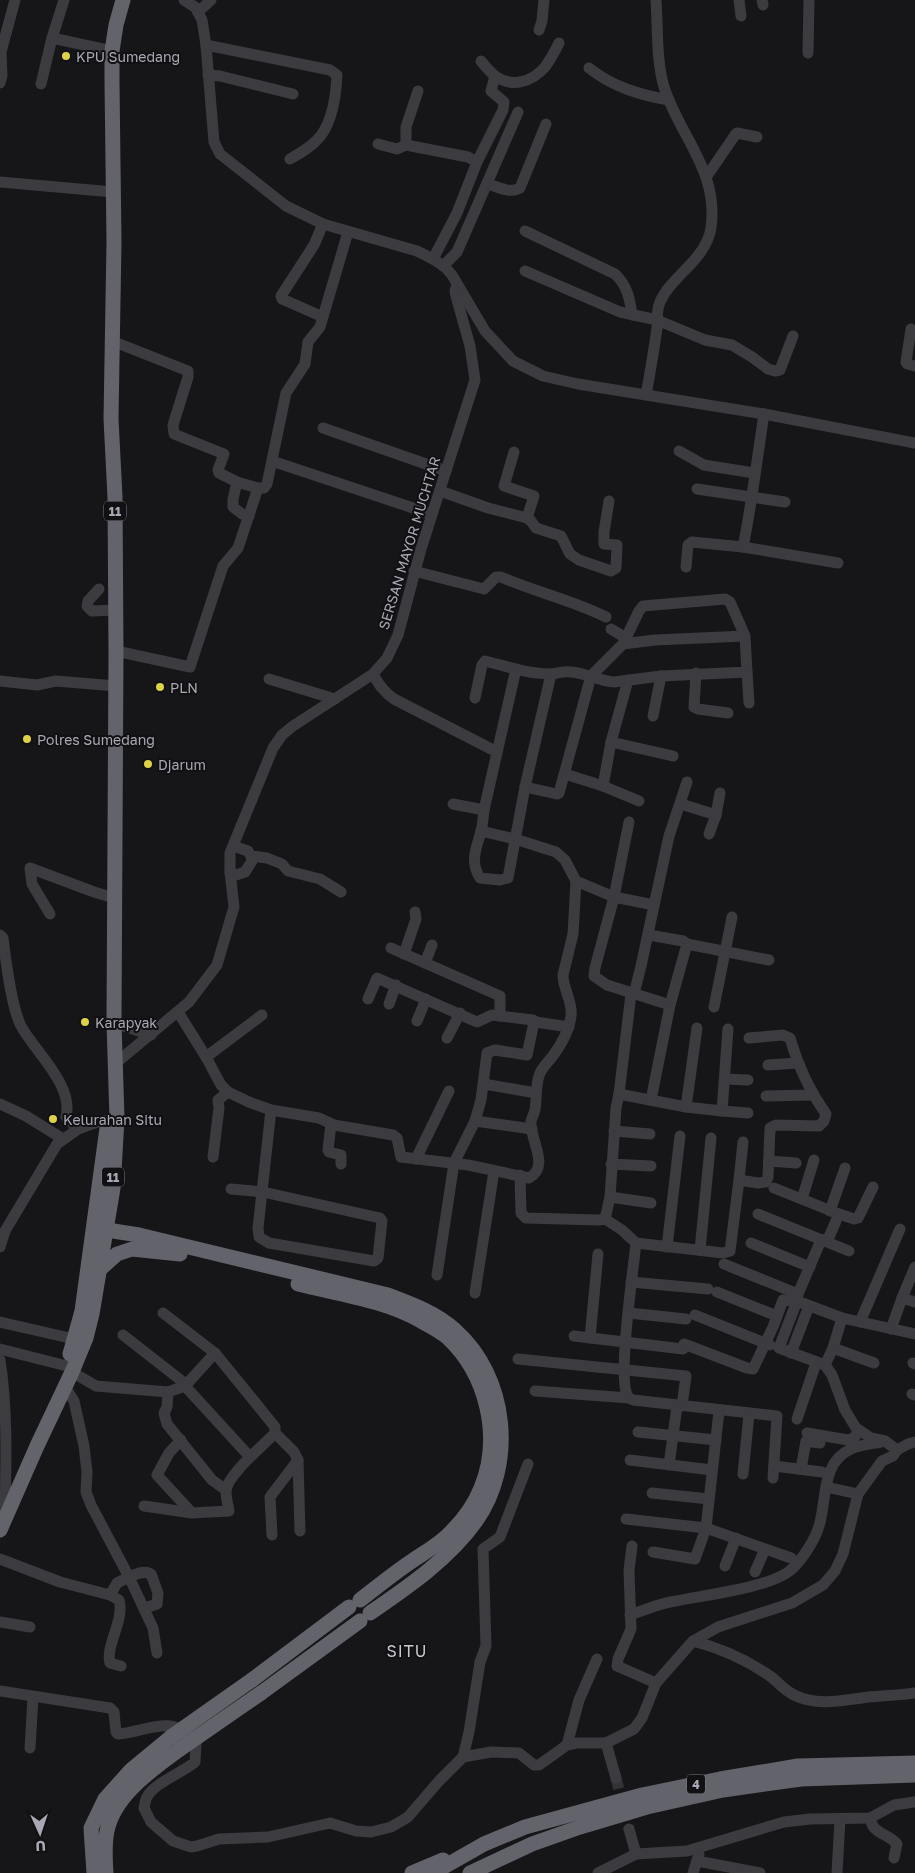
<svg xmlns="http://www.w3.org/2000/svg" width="915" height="1873" viewBox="0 0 915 1873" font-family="'Golos Text',sans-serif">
  <rect width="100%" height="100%" fill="#161517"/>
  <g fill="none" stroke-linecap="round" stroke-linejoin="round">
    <path stroke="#333337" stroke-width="11" stroke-dasharray="11 5.5" stroke-linecap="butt" d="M616,1778L629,1829"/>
    <g stroke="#3c3c40" stroke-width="11">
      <path d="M184,0L195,7L202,20L206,45L214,142L220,154L286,206L323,224L417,251L433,259L445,267L452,275L485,331L513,361L543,376L578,384L764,414L915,443"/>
      <path d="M739,0L741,16"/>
      <path d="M762,0L763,5"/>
      <path d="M198,12L211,0"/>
      <path d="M539,30L542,21L544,0"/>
      <path d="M52,38L112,51"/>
      <path d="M206,45L330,70L337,75C336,96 332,126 316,141C309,148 299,154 290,159"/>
      <path d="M808,53L809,0"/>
      <path d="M481,61C485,66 490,72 495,76C512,88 532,82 545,67C550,60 555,51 559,43"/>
      <path d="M589,68C613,87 640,95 669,100"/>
      <path d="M208,75L220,76L293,94"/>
      <path d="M0,83L2,76L1,52L15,0"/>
      <path d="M41,84L52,38L64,0"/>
      <path d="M418,91L406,127V145L468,157L477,162L457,213L433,259"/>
      <path d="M378,144L397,149L406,145"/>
      <path d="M477,162L503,110L504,102L491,91L495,76"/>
      <path d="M707,176L735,135L737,133L757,137"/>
      <path d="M0,182L113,192"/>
      <path d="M488,184C498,187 510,194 520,188L546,124"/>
      <path d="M323,224L314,245L281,296L282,299L323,317"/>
      <path d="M525,231L615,274C627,285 630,299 632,315"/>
      <path d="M443,266L457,252L518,112"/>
      <path d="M525,271L620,312L657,320L705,340L732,345L752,357L768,369L775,371L780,370L793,336"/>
      <path d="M911,329L906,362L907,364L915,366"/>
      <path d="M112,341L188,371V377L173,425L174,434L224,454L218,470L219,473L237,482L233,499V507L242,514L249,516"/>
      <path d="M646,395C650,373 654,350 657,328C658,318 656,311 660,302C671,276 706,260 711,228C719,171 680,137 664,87C656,59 658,28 656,0"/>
      <path d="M323,428L446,471"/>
      <path d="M679,451L704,465L754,473"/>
      <path d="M514,452L504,486L534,496L527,518"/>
      <path d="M272,461L431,514"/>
      <path d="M237,482L258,488H264L267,484L286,393L305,364L308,342L320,327L348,232"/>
      <path d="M697,489L785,502"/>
      <path d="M440,491L488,508L527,518L531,521L536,528L561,536L570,554L579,560L611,571L616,568L617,545L604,544V532L609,501"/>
      <path d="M743,547C752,503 757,459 764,414"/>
      <path d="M686,567L688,545L692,542L743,547L838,563"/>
      <path d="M414,571L484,589L496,577H501C535,592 572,600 606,617"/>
      <path d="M99,589L88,601L87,606L92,611L115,610"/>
      <path d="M611,629L626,638"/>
      <path d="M623,644L639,611L643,606L725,599L730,602L745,636L747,672L661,676L614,682C599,681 586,673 571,672C564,671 559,673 552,674C541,674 527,672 516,669L484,810C483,817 483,824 481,831C477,848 469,860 480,878L500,880L508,878L525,787L557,794L559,793L591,676L623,644L655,640L745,636"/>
      <path d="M116,651L190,667L223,566L238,548L258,488"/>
      <path d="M747,672L749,703"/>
      <path d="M696,673L694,707L698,709L728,713"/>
      <path d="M373,674C379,685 384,692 394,699L497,752"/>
      <path d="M269,679L335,699"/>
      <path d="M0,681L37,685L56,681L116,686"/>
      <path d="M475,698L482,665L485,661L516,669"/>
      <path d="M653,716L661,676"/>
      <path d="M611,742L673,756"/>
      <path d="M565,774L603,786L639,801"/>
      <path d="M603,786L611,742L628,680"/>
      <path d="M525,787L551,674"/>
      <path d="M453,804L484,810"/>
      <path d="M681,804L716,815"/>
      <path d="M629,822L614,897L595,968L594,976L607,985L670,1005"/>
      <path d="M481,831L515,839L556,852L565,860L576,881L614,897L654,905"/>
      <path d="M709,834L716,815L720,793"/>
      <path d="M233,846L248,851L251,856L267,858L282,864L288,871L320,879L341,892"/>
      <path d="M230,872L236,875L245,872L252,861L251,856"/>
      <path d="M50,914L32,884L30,868L94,892L114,898"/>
      <path d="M0,935L3,938C6,961 11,1006 21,1026C35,1052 74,1085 66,1117L78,1129"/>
      <path d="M649,935L683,941L687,944L670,1005L651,1100"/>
      <path d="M687,944L769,960"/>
      <path d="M391,948L500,996V1016"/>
      <path d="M404,954L416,919L415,912"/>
      <path d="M425,963L432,945"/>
      <path d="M368,999L377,978L477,1022L492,1015L533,1020L536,1022"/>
      <path d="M389,1004L396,985"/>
      <path d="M714,1007L732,917"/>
      <path d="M178,1012L206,1057L221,1085L228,1092L249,1102L271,1110L319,1118L334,1125L393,1135L397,1138L401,1157L468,1165L529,1178C551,1166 529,1139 531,1121C532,1118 534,1114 535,1110C537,1098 535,1085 540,1073C543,1067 548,1062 552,1057C561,1045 569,1032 571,1016C573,1002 563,989 563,975L573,934L576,881"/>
      <path d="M417,1021L426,999"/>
      <path d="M114,1023L151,1035"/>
      <path d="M447,1038L460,1013"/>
      <path d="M206,1057L262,1015"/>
      <path d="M116,1063L189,1002L217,965L234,907L230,872V853L273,748L282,735L293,726L373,674L387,658L398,635L421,549L475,380L470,346L456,296L455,291L457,285"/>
      <path d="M768,1065L797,1063"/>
      <path d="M725,1079L748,1080"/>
      <path d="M484,1084L536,1093"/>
      <path d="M619,1094L631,994L635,990L641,966L669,836L687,782"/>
      <path d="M766,1096L813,1095"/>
      <path d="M0,1104L26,1116L63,1139"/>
      <path d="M686,1107L697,1028"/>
      <path d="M722,1111L748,1113"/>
      <path d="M475,1121L532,1129"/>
      <path d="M331,1124L328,1150L329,1152L341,1155V1164"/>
      <path d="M614,1131L650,1134"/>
      <path d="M213,1157L219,1108L218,1100L228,1092"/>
      <path d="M416,1159L449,1091"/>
      <path d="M769,1161L796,1163"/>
      <path d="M611,1164L651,1166"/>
      <path d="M520,1175L521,1213L526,1218L599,1220L605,1219L610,1197L616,1108L619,1094L686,1107L722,1111L728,1029"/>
      <path d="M739,1180L743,1142"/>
      <path d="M774,1188L839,1214L829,1237L827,1239L821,1240L798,1294L797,1301L779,1348L825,1365L832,1375L845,1410L856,1428L871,1438L885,1441L897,1450L908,1444L915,1442"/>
      <path d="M231,1189L263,1192L380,1218L382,1221L378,1258L374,1261L269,1243L259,1237L258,1228L271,1110"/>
      <path d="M610,1197L651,1203"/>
      <path d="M802,1199L814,1160"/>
      <path d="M830,1211L845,1168"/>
      <path d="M758,1214L849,1251"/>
      <path d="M839,1214L854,1219L858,1218L873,1187"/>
      <path d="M605,1219L622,1230L636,1243L723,1253L730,1251L739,1180L758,1183L766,1182L768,1177L770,1128L776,1125L819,1126L824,1121L826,1114C809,1090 798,1066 790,1038L783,1035L749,1038"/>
      <path d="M636,1243C633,1272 618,1374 627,1395C629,1399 630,1398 633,1400L777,1416L773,1478"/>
      <path d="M751,1243L810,1267"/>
      <path d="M0,1247L5,1231L57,1144L78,1129L100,1121L117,1119"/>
      <path d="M667,1247L680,1136"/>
      <path d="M700,1250L711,1138"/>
      <path d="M724,1264L798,1294"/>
      <path d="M437,1275L454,1163L475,1121L481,1100L487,1053L495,1050L527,1055L533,1027L536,1022L569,1027"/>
      <path d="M631,1282L708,1289"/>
      <path d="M717,1292L777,1316"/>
      <path d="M475,1293L494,1171"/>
      <path d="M902,1298L915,1302"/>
      <path d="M163,1313L215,1353"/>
      <path d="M629,1313L686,1319"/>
      <path d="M695,1315L770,1345"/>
      <path d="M0,1322L74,1339"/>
      <path d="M860,1322L900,1229"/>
      <path d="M891,1329L902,1298L915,1267"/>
      <path d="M123,1335L187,1385"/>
      <path d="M574,1336L683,1349"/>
      <path d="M590,1338L598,1254"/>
      <path d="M684,1344L747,1368L753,1369L773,1327L783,1300L797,1301L842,1318"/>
      <path d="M833,1348L874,1363"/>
      <path d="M0,1349L67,1366"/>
      <path d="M791,1353L809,1306"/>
      <path d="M518,1359L686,1376L682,1406"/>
      <path d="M0,1360C8,1411 6,1464 5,1515"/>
      <path d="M913,1363L915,1364"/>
      <path d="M825,1365L833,1348L842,1318L915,1334"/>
      <path d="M72,1372L96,1386L168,1392L185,1386L215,1353L275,1427V1433L294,1452L298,1460L300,1531"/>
      <path d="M185,1386L250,1457"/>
      <path d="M65,1387L74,1401L84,1446L87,1472L86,1492L91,1505L129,1577L117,1583L110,1595"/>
      <path d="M535,1391L629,1398"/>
      <path d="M168,1392L167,1407L164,1413L167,1424L212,1480L226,1490"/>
      <path d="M912,1394L915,1395"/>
      <path d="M797,1419L816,1363"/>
      <path d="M638,1432L716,1440"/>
      <path d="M807,1433L848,1440L854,1438L859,1430"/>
      <path d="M181,1440L169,1453L157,1475L192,1513"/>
      <path d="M630,1460L712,1470"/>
      <path d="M669,1465L677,1406"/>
      <path d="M774,1466L822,1472"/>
      <path d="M801,1469L806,1441L820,1443"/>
      <path d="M743,1474L749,1414"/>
      <path d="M826,1487L858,1494"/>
      <path d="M652,1493L709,1499"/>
      <path d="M144,1506L192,1513L229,1511C228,1505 226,1498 226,1491C227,1475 263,1446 275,1433"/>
      <path d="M626,1519L706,1528L791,1558"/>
      <path d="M272,1535L270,1497L298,1460"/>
      <path d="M632,1546L629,1570L631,1629L618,1659L617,1666L656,1683"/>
      <path d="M653,1552L695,1559L706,1528L719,1411"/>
      <path d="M0,1559L60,1582L110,1595L119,1600C125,1620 105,1646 110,1663L121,1666"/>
      <path d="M725,1566L736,1538"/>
      <path d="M755,1572L765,1549"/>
      <path d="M145,1608L157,1604L158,1593L151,1574C144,1570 136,1574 129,1577L153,1628L157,1653"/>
      <path d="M630,1615C641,1611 652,1607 662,1604C693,1596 773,1589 793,1568C803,1558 815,1540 819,1526C827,1500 821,1462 851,1449C860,1445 871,1444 881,1442"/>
      <path d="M0,1622L30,1627"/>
      <path d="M693,1641C720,1648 747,1660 770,1676C778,1682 784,1690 794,1695C818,1707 844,1700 869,1697C884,1696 900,1695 915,1693"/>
      <path d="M0,1691L110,1708L114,1712L116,1732L118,1734C150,1731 173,1712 196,1744L195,1762C182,1773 154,1783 147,1797C145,1800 145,1805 144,1808L151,1822L173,1841L191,1847L197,1846L219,1839L268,1837L330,1823L356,1831L371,1832L391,1827L408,1817L439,1781L463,1757L491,1752L519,1753L534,1765H539L567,1745L577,1743H606L616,1778"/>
      <path d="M606,1743L634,1729L642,1718L656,1683L693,1641L718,1627L792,1603L823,1585L835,1571L843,1554L858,1494L882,1461L893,1456L897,1450"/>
      <path d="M567,1745L579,1700L597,1659"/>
      <path d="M30,1748L33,1697"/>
      <path d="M463,1757L469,1732L480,1662L486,1646L483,1549L500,1537L528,1464"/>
      <path d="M870,1818C872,1834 888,1833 897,1844L894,1858"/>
      <path d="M629,1829L636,1854"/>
      <path d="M697,1861L760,1873"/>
      <path d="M598,1873L636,1854L687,1851L784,1822L810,1819L870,1818L894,1805L915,1802"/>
      <path d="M693,1873L699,1854"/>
      <path d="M837,1873L840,1819"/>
    </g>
    <g stroke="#63636c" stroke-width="15">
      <path d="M94,1228L139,1235L388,1295C412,1304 436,1313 455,1330C508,1377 516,1464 476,1521C449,1559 408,1587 370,1613"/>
      <path d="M99,1270L117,1254L132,1249L180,1254"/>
      <path d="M298,1284C338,1294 385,1300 421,1321C430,1326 440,1331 447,1337C487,1374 502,1437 481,1488C475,1503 463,1520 451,1532C440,1544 425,1552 412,1561C394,1573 377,1587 360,1600"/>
      <path d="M70,1354L82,1311L107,1128"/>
      <path d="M0,1530L37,1446L72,1372L86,1338L92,1314L113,1188L117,1119L114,1023L116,651L115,497L111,419L114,242L112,82V51L116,25L123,0"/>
      <path d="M252,1680L349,1607"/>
      <path d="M261,1693L360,1621"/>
      <path d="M94,1873L91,1828L105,1799L131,1770L171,1737"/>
      <path d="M106,1873C105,1859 104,1845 107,1831C114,1795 153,1769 180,1749"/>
      <path d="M412,1873L443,1860"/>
      <path d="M433,1873L484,1844L525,1827L642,1795L720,1779L798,1766L915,1763"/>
      <path d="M470,1873L532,1844L580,1827L647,1807L723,1790L801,1779L915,1775"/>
    </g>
    <g stroke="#63636c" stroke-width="15">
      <path d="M171,1737L252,1680"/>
      <path d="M180,1749L261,1693"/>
    </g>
  </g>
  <g fill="#ddd247" stroke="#111012" stroke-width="2">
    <circle cx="66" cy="56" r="5"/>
    <circle cx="160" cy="687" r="5"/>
    <circle cx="27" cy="739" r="5"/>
    <circle cx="148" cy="764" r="5"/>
    <circle cx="85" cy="1022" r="5"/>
    <circle cx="53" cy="1119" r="5"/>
  </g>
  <g text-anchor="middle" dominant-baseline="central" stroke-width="4" stroke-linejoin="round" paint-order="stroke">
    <g fill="#111012" stroke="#7b7b84" stroke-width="1">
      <rect x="104" y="501.5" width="22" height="19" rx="4"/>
      <rect x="102" y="1167.5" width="22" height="19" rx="4"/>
      <rect x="687" y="1774.5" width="18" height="19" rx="4"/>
    </g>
    <g font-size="12" font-weight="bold" fill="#a9a9b5">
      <text x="115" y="511">11</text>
      <text x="113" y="1177">11</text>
      <text x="696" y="1784">4</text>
    </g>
    <g font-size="14" fill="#a9a9b5" stroke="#111012" text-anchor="start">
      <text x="76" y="56">KPU Sumedang</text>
      <text x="170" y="687">PLN</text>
      <text x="37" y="739">Polres Sumedang</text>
      <text x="158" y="764">Djarum</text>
      <text x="95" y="1022">Karapyak</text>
      <text x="63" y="1119">Kelurahan Situ</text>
    </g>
    <g font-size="14" fill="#a9a9b5" stroke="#111012">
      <text transform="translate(409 543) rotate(-73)">SERSAN MAYOR MUCHTAR</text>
    </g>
    <g font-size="16" letter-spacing="1" fill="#c9c9d2" stroke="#111012">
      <text x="407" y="1651">SITU</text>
    </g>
  </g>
  <g transform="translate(40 1833) rotate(177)" stroke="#111012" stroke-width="4" paint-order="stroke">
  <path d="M0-4L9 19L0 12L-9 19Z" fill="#a9a9b5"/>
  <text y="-8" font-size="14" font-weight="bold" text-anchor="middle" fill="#a9a9b5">U</text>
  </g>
</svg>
